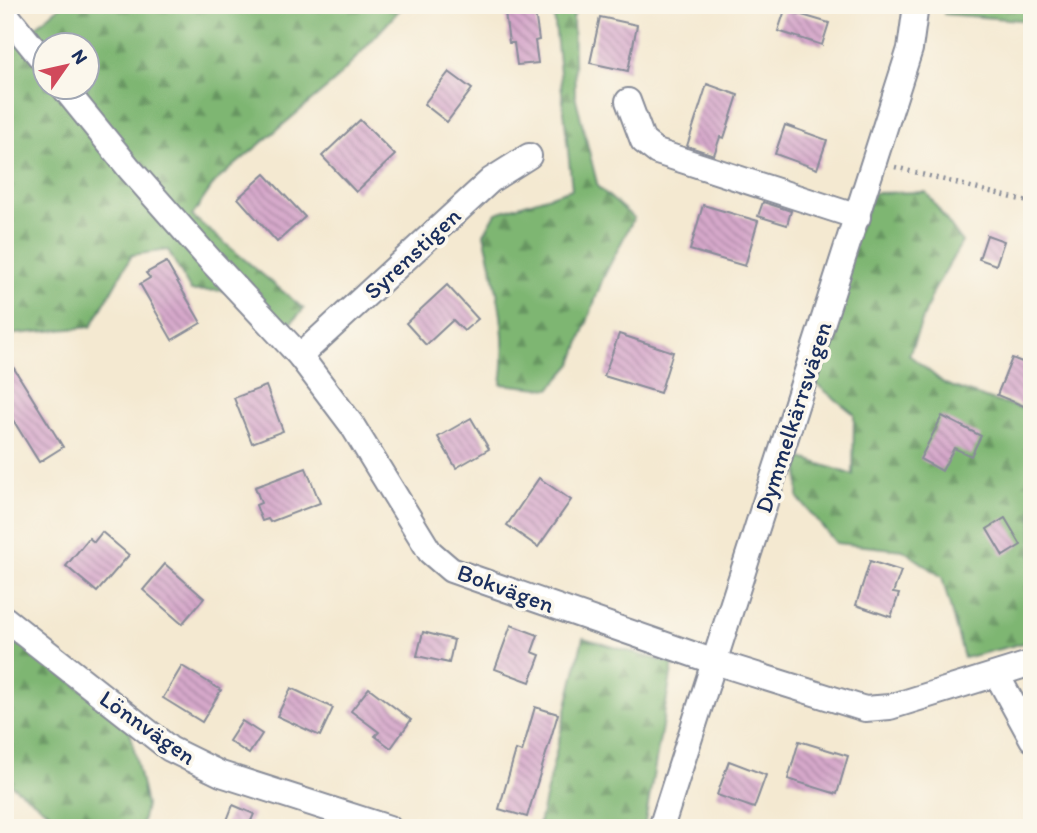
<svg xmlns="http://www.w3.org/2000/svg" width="1037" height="833" viewBox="0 0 1037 833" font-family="Itim,sans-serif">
  <defs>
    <pattern id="forest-firs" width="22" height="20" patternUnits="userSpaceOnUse" patternTransform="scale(1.75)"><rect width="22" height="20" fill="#7eb672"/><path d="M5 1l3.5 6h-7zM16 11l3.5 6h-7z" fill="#669461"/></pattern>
    <pattern id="building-back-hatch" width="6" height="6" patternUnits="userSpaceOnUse" patternTransform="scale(1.75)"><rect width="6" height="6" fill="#d6a8ca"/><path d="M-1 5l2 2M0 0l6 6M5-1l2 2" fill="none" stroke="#ad89a7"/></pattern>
  </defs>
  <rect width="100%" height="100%" fill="#fbf7ec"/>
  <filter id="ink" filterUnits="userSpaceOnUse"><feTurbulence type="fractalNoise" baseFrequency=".0143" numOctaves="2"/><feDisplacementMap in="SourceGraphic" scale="14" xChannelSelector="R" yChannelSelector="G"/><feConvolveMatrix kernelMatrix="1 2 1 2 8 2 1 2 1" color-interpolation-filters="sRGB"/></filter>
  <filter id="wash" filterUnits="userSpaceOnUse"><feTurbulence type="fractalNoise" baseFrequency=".00686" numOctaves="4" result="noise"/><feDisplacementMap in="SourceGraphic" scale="28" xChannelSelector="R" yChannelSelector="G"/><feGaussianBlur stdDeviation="1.57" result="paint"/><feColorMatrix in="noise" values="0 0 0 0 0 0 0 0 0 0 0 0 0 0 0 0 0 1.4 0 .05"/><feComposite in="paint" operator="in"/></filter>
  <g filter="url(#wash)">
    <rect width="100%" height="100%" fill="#f4e9d1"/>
    <g fill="url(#forest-firs)" stroke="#4c7268" stroke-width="2" fill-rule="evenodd">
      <path d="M62,5H404L335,81L215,182L192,216L304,309L284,330L243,290L191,291L168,250L132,255L91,327L5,335V52ZM46,46H88V88H46Z"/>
      <path d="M553,5H577L573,19L575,95L598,187L634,218L603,278L572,364L550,389L501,384C509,331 496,286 484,234L496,213L572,189Z"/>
      <path d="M944,5H1032V21L944,14Z"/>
      <path d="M926,192L962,242L933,292L909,355L945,384L991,400L1032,411V641L964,658L942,577L903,550L836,543L798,498L799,457L853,475L854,414L810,379L836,326L829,304L873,193Z"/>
      <path d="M5,630L129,726L146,805L141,828H70L5,780Z"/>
      <path d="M583,638L673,664L644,828H538Z"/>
    </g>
    <g id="blocks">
      <g fill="url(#building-back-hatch)">
        <path d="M504,5H534L539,40L535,41L538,63L517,65L514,43H509Z"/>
        <path d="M785,10L829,23L822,45L778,31Z"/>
        <path d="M600,17L637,25L628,71L590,63Z"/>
        <path d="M449,72L472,89L447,122L424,104Z"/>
        <path d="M707,84L738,95L724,138L720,137L714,155L687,146Z"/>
        <path d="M360,120L395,155L356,192L322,156Z"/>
        <path d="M785,125L827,140L817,169L775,154Z"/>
        <path d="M265,174L305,217L277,242L238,198Z"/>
        <path d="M763,202L791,211L787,225L758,216Z"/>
        <path d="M703,205L758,221L745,266L690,250Z"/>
        <path d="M987,235L1004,241L996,265L979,259Z"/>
        <path d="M166,262L201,323L172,340L140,284L150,278L146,273Z"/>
        <path d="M447,285L478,319L464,331L453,320L426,345L406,323Z"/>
        <path d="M619,334L673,352L660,393L604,376Z"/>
        <path d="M5,354L63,447L39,462L5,407Z"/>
        <path d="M1012,358L1032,366V392L1026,407L997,395Z"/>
        <path d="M266,386L283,431L252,443L234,398Z"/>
        <path d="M942,416L981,436L971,456L954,448L942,471L920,459Z"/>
        <path d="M471,418L489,449L456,468L438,437Z"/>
        <path d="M306,468L320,503L270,522L268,519L262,521L256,505L261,503L255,487Z"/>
        <path d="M539,478L571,500L538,547L507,525Z"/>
        <path d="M1005,518L1021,545L1003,556L987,529Z"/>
        <path d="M102,532L129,555L97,592L66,566L89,538L94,542Z"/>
        <path d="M870,561L901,571L893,593L899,594L891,617L856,605Z"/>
        <path d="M165,564L204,598L182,624L143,590Z"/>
        <path d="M511,625L538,635L532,652L540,655L530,682L495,669Z"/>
        <path d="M423,632L454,640L449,663L417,656Z"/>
        <path d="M182,666L221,690L202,722L163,698Z"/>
        <path d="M291,688L333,708L320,736L277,716Z"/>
        <path d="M369,688L411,720L391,748L375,736L379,732L351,711Z"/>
        <path d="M535,707L558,714L527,817L499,809L516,750L522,752Z"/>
        <path d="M242,721L262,734L249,754L229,741Z"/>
        <path d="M799,741L848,756L837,794L788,779Z"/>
        <path d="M729,761L766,775L754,808L717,795Z"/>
        <path d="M233,805L254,814L248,828H224Z"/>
      </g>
    </g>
  </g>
  <g filter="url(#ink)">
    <use href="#blocks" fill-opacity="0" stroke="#888c98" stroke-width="2"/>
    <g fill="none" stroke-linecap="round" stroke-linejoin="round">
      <defs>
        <g id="minor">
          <path d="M5,13L46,64"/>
          <path d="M64,88L129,168L211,261L300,356L352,425L430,552L451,570L715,662L865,709L890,707L1032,663"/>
          <path d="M628,101L643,141L657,152L858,217"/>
          <path d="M300,356L491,180L529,156"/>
          <path d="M5,619L170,749L221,774L389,828"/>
          <path d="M997,675L1032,739"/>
          <path d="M661,828L910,49L916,5"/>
        </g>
      </defs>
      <use href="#minor" stroke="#888c98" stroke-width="28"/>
      <path stroke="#888c98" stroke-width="4.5" stroke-dasharray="2 5" stroke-linecap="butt" d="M895,167L1032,203"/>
      <use href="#minor" stroke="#fff" stroke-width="24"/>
    </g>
  </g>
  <g text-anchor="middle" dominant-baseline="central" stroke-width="7" stroke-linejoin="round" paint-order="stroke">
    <g font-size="24" fill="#1b2f5e" stroke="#fbf7ec">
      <text transform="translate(412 253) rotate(-43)">Syrenstigen</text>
      <text transform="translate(793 417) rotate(-72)">Dymmelkärrsvägen</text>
      <text transform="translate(506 588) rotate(20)">Bokvägen</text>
      <text transform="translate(148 727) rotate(35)">Lönnvägen</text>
    </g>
  </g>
  <rect width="1037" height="833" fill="none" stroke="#fbf7ec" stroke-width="28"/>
  <g transform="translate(66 66) rotate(56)"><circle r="33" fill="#fbf7ec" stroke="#a1a7b3" stroke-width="2"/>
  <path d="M0-5L12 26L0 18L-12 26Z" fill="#d1495b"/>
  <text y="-10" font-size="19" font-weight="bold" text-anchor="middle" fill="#1b2f5e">N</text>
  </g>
</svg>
